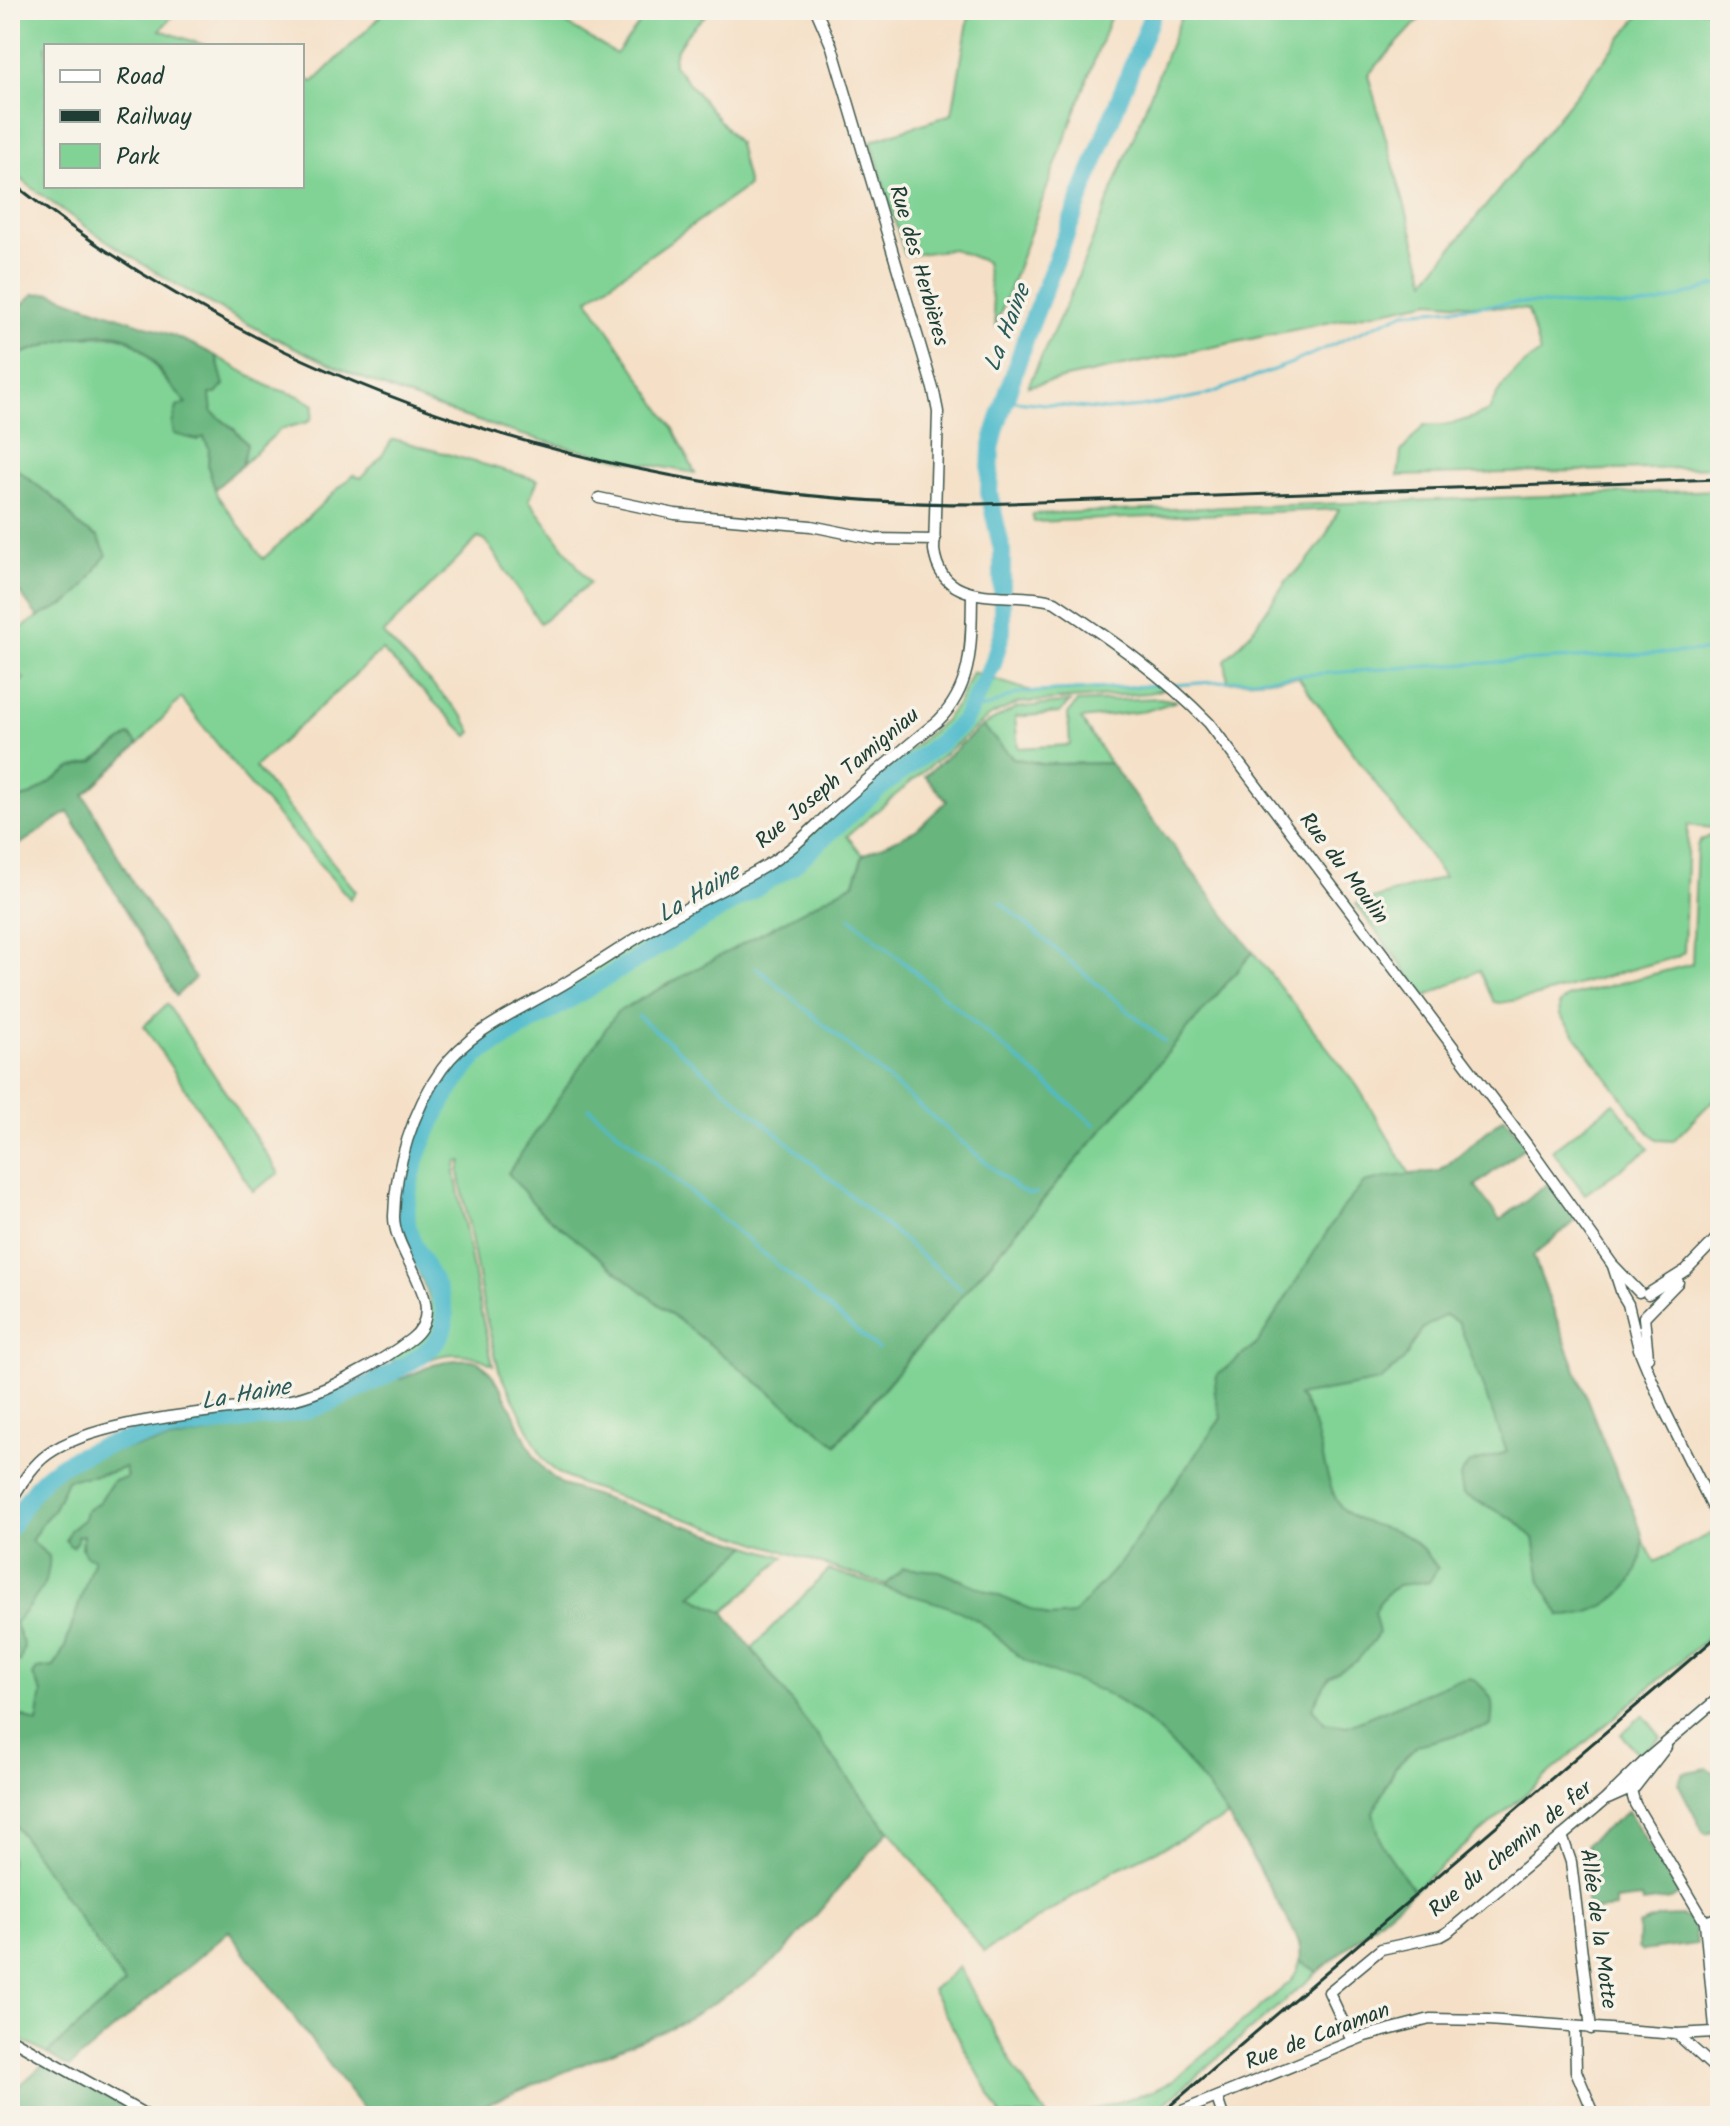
<svg xmlns="http://www.w3.org/2000/svg" width="1730" height="2126" font-family="Kalam,sans-serif">
  <rect width="100%" height="100%" fill="#f7f3e8"/>
  <filter id="ink" filterUnits="userSpaceOnUse"><feTurbulence type="fractalNoise" baseFrequency=".0125" numOctaves="2"/><feDisplacementMap in="SourceGraphic" scale="16" xChannelSelector="R" yChannelSelector="G"/><feConvolveMatrix kernelMatrix="1 2 1 2 8 2 1 2 1" color-interpolation-filters="sRGB"/></filter>
  <filter id="wash" filterUnits="userSpaceOnUse"><feTurbulence type="fractalNoise" baseFrequency=".006" numOctaves="4" result="noise"/><feDisplacementMap in="SourceGraphic" scale="32" xChannelSelector="R" yChannelSelector="G"/><feGaussianBlur stdDeviation="1.8" result="paint"/><feColorMatrix in="noise" values="0 0 0 0 0 0 0 0 0 0 0 0 0 0 0 0 0 1.4 0 .05"/><feComposite in="paint" operator="in"/></filter>
  <g filter="url(#wash)">
    <rect width="100%" height="100%" fill="#f5e0c7"/>
    <g fill="#80d395" stroke="#508864" stroke-width="2">
      <path d="M10,10H114L122,13L125,10H178L160,30L207,46H46V186H302V78L314,82L387,10H564L557,18L616,54L650,10H710C698,24 671,45 674,65L738,143L748,186L588,299L674,429L695,473C649,465 604,456 559,445C361,393 171,297 10,171Z"/>
      <path d="M970,10H1113L996,325L986,262L953,249L905,256L871,141L952,114Z"/>
      <path d="M1184,10H1428L1368,75L1426,280L1644,10H1720V467L1398,476L1401,452L1424,425C1448,427 1467,420 1489,411C1498,387 1518,367 1540,353L1528,310L1431,301L1028,386L1073,289Z"/>
      <path d="M116,336C152,344 157,381 180,393L209,448L208,467L217,495L263,559L353,475L361,478L381,457L392,440H398L538,480L529,500L590,583L540,623L486,541L478,538L383,634L464,717L472,732L468,736L382,650L255,767L356,891L350,899L245,779L181,698L138,745L130,735L92,762L71,768L32,795L10,801V689L24,679L17,670L16,651H10V636L38,617L68,603L84,587L95,567L98,537L81,528L60,503L19,471L10,458V377L20,354L73,337Z"/>
      <path d="M216,356L270,387L299,396L314,405L312,418L308,422L281,429L242,465L247,444L235,430L212,412L209,394L223,384Z"/>
      <path d="M1720,490V829L1688,825L1684,952L1679,956L1534,997L1500,1003L1494,1002L1479,970L1425,997L1356,904L1444,877L1298,677L1228,682L1225,660L1250,634L1287,580L1305,564L1324,539L1339,509L1034,522L1032,514Z"/>
      <path d="M972,672L1033,692L1161,685L1163,689L1149,693L1018,703L988,717L847,836L863,855L854,883L752,940L837,1444L1253,952L1358,1087L1410,1174L1440,1171L1504,1117L1527,1145L1475,1186L1499,1220L1579,1217L1533,1256L1594,1418L1643,1540L1655,1562L1716,1531L1720,1537V1627L1150,2116H1074L1153,2091L1174,2080L1290,1982C1305,1962 1303,1949 1292,1927L1228,1817L1117,1869L984,1952L892,1833L865,1803L752,1648L829,1570L886,1588V1585L580,1484L556,1472L543,1459L499,1370L484,1309L459,1172L462,1161L457,1162L455,1173L480,1308L493,1365C458,1345 434,1355 401,1373L391,1358C443,1322 437,1310 411,1257C407,1249 400,1238 398,1229C395,1212 400,1191 403,1175C415,1122 435,1080 473,1042L671,920L771,867L944,721L958,703Z"/>
      <path d="M1158,698L1177,701L1146,711L1081,719L1110,763L1042,764L1012,758L982,726L1016,708L1070,702L1059,713L1015,717L1018,748L1070,745L1068,714L1077,702Z"/>
      <path d="M1712,835L1720,836V1093L1673,1141L1658,1140L1645,1128L1560,1015L1559,1005L1567,997L1692,964L1697,846L1700,841Z"/>
      <path d="M167,1004L279,1173L253,1191L144,1026Z"/>
      <path d="M1614,1103L1649,1149L1585,1194L1552,1150Z"/>
      <path d="M125,1467L127,1478L113,1481L100,1501L86,1511L84,1519L76,1526V1536L84,1535L95,1557L65,1647L54,1667L37,1669L42,1693L37,1724H10V1655L20,1662L15,1623L30,1605L49,1556L31,1541L44,1520L53,1511L67,1480C87,1475 108,1476 125,1467Z"/>
      <path d="M748,1546L784,1557L724,1612L691,1596Z"/>
      <path d="M1643,1715L1661,1737L1639,1755L1621,1734Z"/>
      <path d="M10,1818L125,1984L47,2054L10,2034Z"/>
      <path d="M959,1967L1016,2070L1047,2116H1002L932,1990Z"/>
    </g>
    <g fill="#68b57e" stroke="#447959" stroke-width="2">
      <path d="M52,293C106,315 164,327 216,356L224,385L216,394H210L212,412L235,430L247,444L242,465L215,489L208,467L209,448L204,437L197,440L174,434L172,424L177,407L186,403C181,395 175,392 170,385C158,368 147,350 129,339C105,324 44,346 20,354L10,377V315L34,294Z"/>
      <path d="M10,458L19,471L60,503L81,528L98,537L107,555C97,565 92,577 83,588C72,603 54,609 38,617L10,580Z"/>
      <path d="M982,726L1013,758L1042,764L1110,763L1253,952L836,1444L539,1210L508,1173L617,1012L854,883L863,855L916,830L947,801L925,776Z"/>
      <path d="M130,735L138,745L84,795L132,881L195,978L176,996L68,812L10,851V834L13,831L10,822V801L32,795L71,768L93,762Z"/>
      <path d="M1504,1117L1527,1145L1475,1186L1500,1220L1553,1180L1579,1217L1533,1256C1558,1323 1583,1391 1610,1457C1617,1475 1644,1528 1643,1543C1641,1589 1604,1616 1560,1616L1541,1582L1534,1538L1515,1520L1463,1494L1460,1477L1468,1464L1507,1452L1459,1323L1445,1315L1422,1329L1404,1360L1380,1381L1298,1396C1322,1422 1320,1469 1337,1501C1351,1525 1380,1524 1402,1534C1417,1541 1429,1556 1438,1568L1429,1582C1400,1583 1388,1585 1374,1612L1379,1633L1357,1661L1329,1677L1312,1708L1325,1723L1347,1726L1454,1681L1471,1678C1493,1694 1495,1699 1491,1726L1418,1745L1395,1768L1373,1813L1382,1845L1414,1891L1318,1972L1301,1962L1300,1944L1292,1927C1246,1846 1194,1742 1109,1695C1082,1680 1051,1676 1025,1660C1008,1650 995,1632 978,1621C952,1604 916,1598 887,1588L886,1585L903,1568L940,1571L1049,1617L1073,1615L1121,1562L1221,1418L1214,1391L1217,1375L1257,1344L1340,1211L1364,1183L1389,1177L1440,1171Z"/>
      <path d="M454,1360C459,1360 468,1359 473,1360C500,1367 521,1436 536,1459C543,1470 552,1478 563,1485L748,1546L691,1596L724,1612L888,1831L782,1955L746,1983L681,2023L459,2116H368L229,1931L69,2067L47,2054L125,1984L10,1818V1724L22,1716L37,1723L42,1693L33,1676L37,1669L54,1667L65,1647L94,1558L87,1557L82,1549L83,1535L77,1536V1542L73,1547L69,1545L66,1540L70,1530L84,1519L86,1511L100,1501L113,1481L127,1478L125,1467C107,1476 87,1475 67,1480L53,1511L44,1520L31,1541L49,1556C52,1583 31,1604 15,1623L24,1646L20,1662L10,1655V1537L51,1475L72,1464L119,1450L293,1418L338,1405L397,1376L401,1379L433,1365Z"/>
      <path d="M1707,1768L1717,1774L1720,1830L1706,1834L1703,1832L1678,1783L1683,1773Z"/>
      <path d="M1628,1811L1679,1894L1671,1899L1642,1903L1641,1898L1615,1901V1908L1587,1911L1585,1886L1596,1883L1586,1844Z"/>
      <path d="M1682,1916L1694,1922L1697,1944L1642,1951L1638,1948L1639,1925L1659,1917Z"/>
      <path d="M45,2063L140,2116H10V2094Z"/>
    </g>
    <g fill="none" stroke-linecap="round" stroke-linejoin="round">
      <g stroke="#50bbcc" stroke-width="3">
        <path d="M1005,400L1106,410L1141,407L1206,395L1292,363L1405,312L1516,303L1633,307L1660,303L1720,284"/>
        <path d="M1174,685L1396,668L1720,650"/>
        <path d="M970,711L988,707L1018,693L1162,685"/>
        <path d="M1000,902L1165,1042"/>
        <path d="M850,917L1095,1125"/>
        <path d="M756,967L1016,1188L1028,1194L1037,1193"/>
        <path d="M638,1016L961,1289"/>
        <path d="M589,1108L878,1349"/>
      </g>
      <path stroke="#50bbcc" stroke-width="18" d="M10,1527C20,1512 35,1484 49,1474C107,1429 223,1426 294,1413C325,1408 355,1391 383,1377C401,1367 420,1359 434,1344C468,1308 411,1260 407,1223C402,1168 442,1092 478,1054L791,867L877,790L939,743L963,722L993,664L1002,631V550L989,493L991,450L996,428L1026,337L1154,10"/>
    </g>
  </g>
  <g filter="url(#ink)">
    <g fill="none" stroke-linecap="round" stroke-linejoin="round">
      <g stroke="#3f554a" stroke-width="13">
        <g id="minor">
          <path d="M816,10L832,47L934,392L938,412L934,550C942,614 1014,588 1055,602C1110,639 1163,675 1209,723L1527,1145L1612,1264L1639,1292"/>
          <path d="M599,498L675,514L811,526L875,539L935,540"/>
          <path d="M1613,1266L1622,1294L1628,1304L1639,1349L1664,1409L1720,1522"/>
          <path d="M1648,1294L1686,1270L1720,1235"/>
          <path d="M1644,1317L1678,1282"/>
          <path d="M1644,1317L1648,1357"/>
          <path d="M10,1502C21,1485 31,1466 48,1454C102,1416 224,1413 291,1400C325,1393 383,1361 411,1339C453,1307 393,1255 394,1216C395,1167 413,1109 442,1069C470,1030 516,1012 557,988C600,963 640,934 684,910C711,894 740,882 767,865C794,849 816,825 839,804C872,776 904,748 938,721C974,685 971,642 972,595"/>
          <path d="M1636,1773L1631,1790L1635,1804L1705,1922L1720,2080"/>
          <path d="M1608,1799L1635,1787L1666,1747"/>
          <path d="M1562,1836L1571,1862L1591,2029"/>
          <path d="M1705,1922L1720,1917"/>
          <path d="M1575,2028L1576,2071L1595,2116"/>
          <path d="M1677,2034L1719,2072"/>
          <path d="M10,2038L148,2116"/>
          <path d="M1352,2041L1329,1992L1381,1949L1441,1936L1448,1932L1605,1800L1647,1759L1720,1697"/>
          <path d="M1217,2098L1223,2116"/>
          <path d="M1170,2116L1365,2036L1430,2019L1488,2020L1677,2034L1714,2032"/>
        </g>
      </g>
      <use href="#minor" stroke="#fff" stroke-width="10"/>
      <g stroke="#1f3d34" stroke-width="3">
        <path d="M10,181C283,397 634,504 979,504L1720,479"/>
        <path d="M1158,2116L1720,1634"/>
      </g>
    </g>
  </g>
  <g text-anchor="middle" dominant-baseline="central" stroke-width="7" stroke-linejoin="round" paint-order="stroke">
    <g font-size="22" fill="#1f3d34" stroke="#f7f3e8">
      <text transform="translate(918 266) rotate(74)">Rue des Herbières</text>
      <text transform="translate(838 779) rotate(-40)">Rue Joseph Tamigniau</text>
      <text transform="translate(1343 869) rotate(53)">Rue du Moulin</text>
      <text transform="translate(1511 1850) rotate(-39)">Rue du chemin de fer</text>
      <text transform="translate(1597 1929) rotate(82)">Allée de la Motte</text>
      <text transform="translate(1318 2037) rotate(-21)">Rue de Caraman</text>
    </g>
    <g font-size="24" font-style="italic" fill="#2b5c5a" stroke="#f7f3e8">
      <text transform="translate(1008 328) rotate(-69)">La Haine</text>
      <text transform="translate(699 894) rotate(-31)">La Haine</text>
      <text transform="translate(246 1395) rotate(-10)">La Haine</text>
    </g>
  </g>
  <rect width="1730" height="2126" fill="none" stroke="#f7f3e8" stroke-width="40"/>
  <rect x="44" y="44" width="260" height="144" fill="#f7f3e8" stroke="#a1aaa0" stroke-width="2"/>
  <rect x="60" y="70" width="40" height="12" fill="#ffffff" stroke="#a1aaa0" stroke-width="2"/>
  <text x="116" y="84" font-size="24" fill="#1f3d34">Road</text>
  <rect x="60" y="110" width="40" height="12" fill="#1f3d34" stroke="#a1aaa0" stroke-width="2"/>
  <text x="116" y="124" font-size="24" fill="#1f3d34">Railway</text>
  <rect x="60" y="144" width="40" height="24" fill="#80d395" stroke="#a1aaa0" stroke-width="2"/>
  <text x="116" y="164" font-size="24" fill="#1f3d34">Park</text>
</svg>
